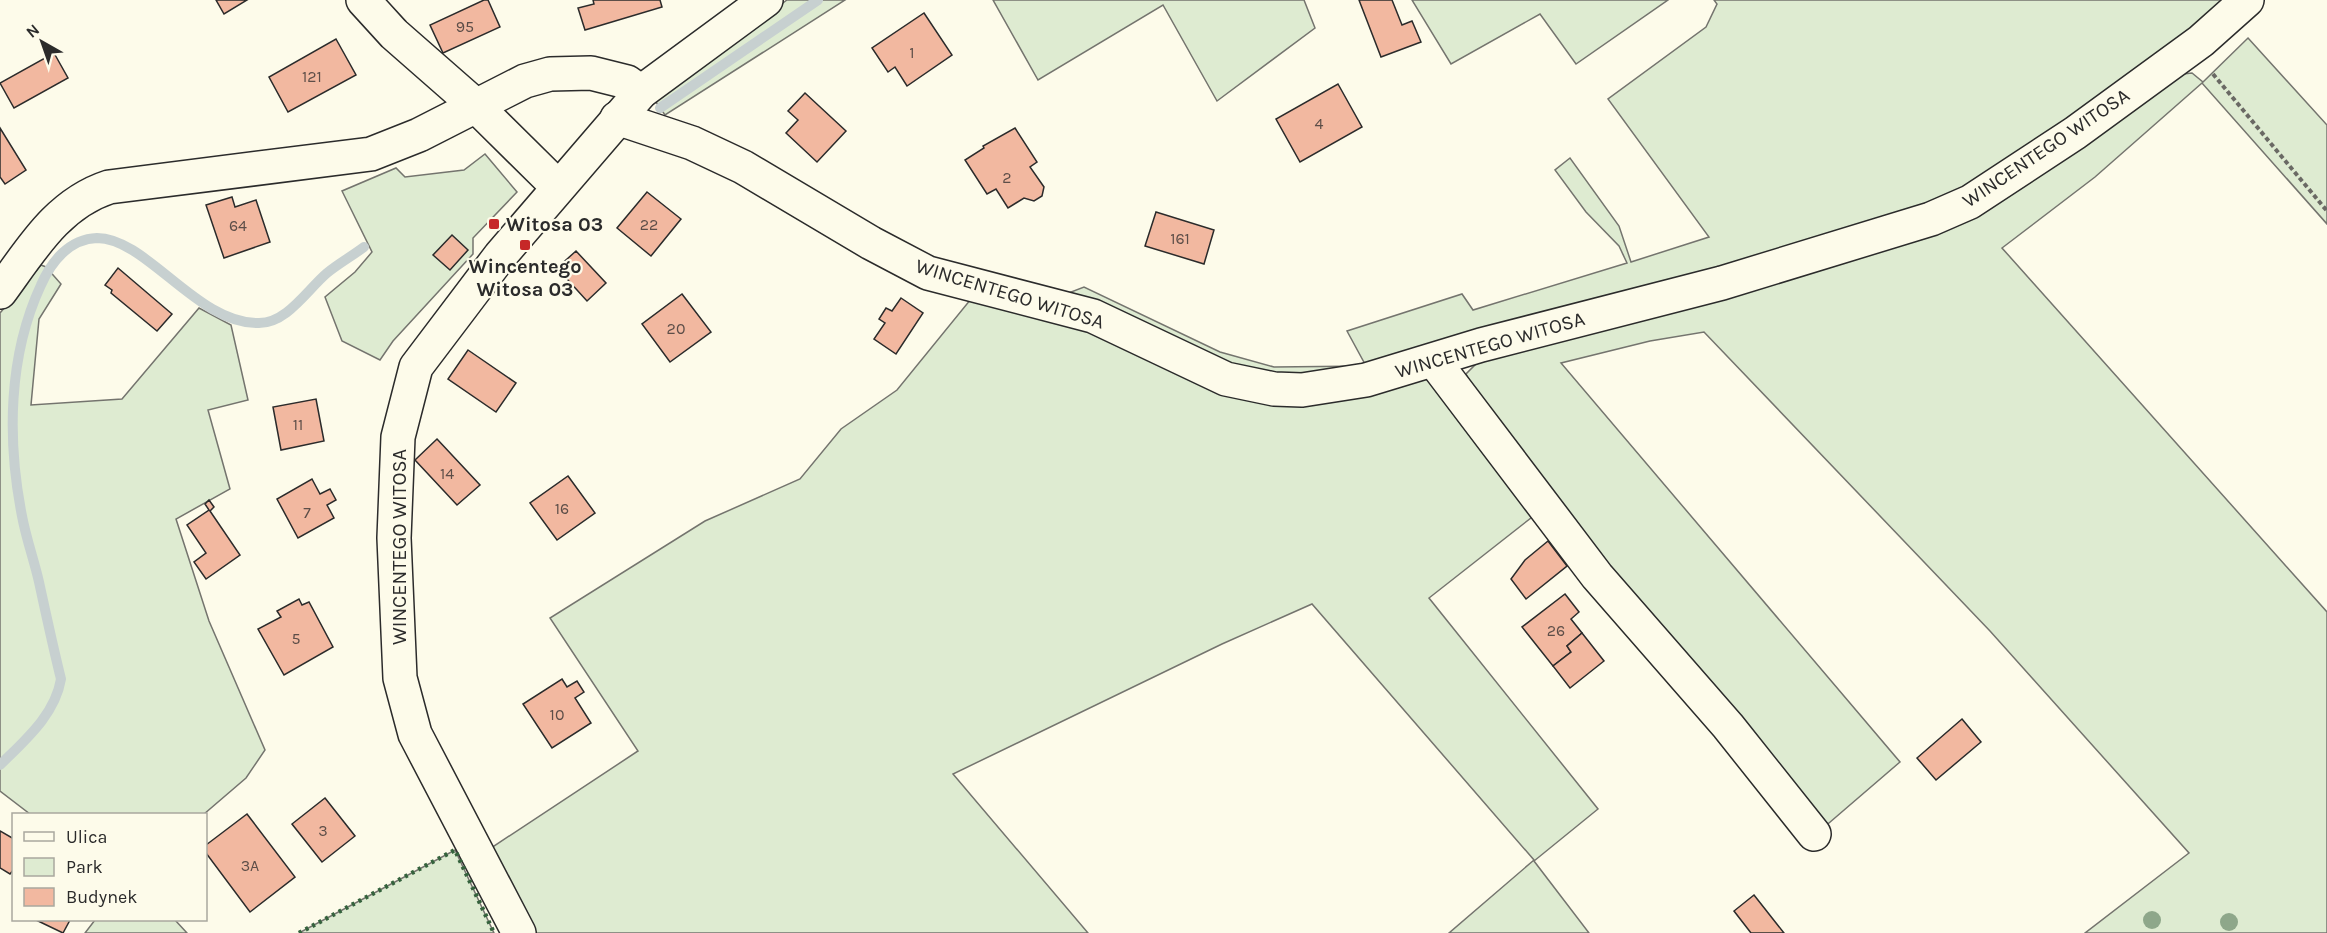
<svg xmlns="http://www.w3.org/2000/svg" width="2327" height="933" font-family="Karla,sans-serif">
  <rect width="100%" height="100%" fill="#fdfbea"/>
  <g fill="#deebd1" stroke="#74746e" stroke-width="1.5">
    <path d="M787,0H845L665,115L656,102L672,84Z"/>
    <path d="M993,0H1304L1315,28L1217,101L1163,5L1038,80Z"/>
    <path d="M1412,0H1668L1576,64L1540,14L1451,64Z"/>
    <path d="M1714,0H2232L2207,22L1935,210L1334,377L1244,376L1058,297L1084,287L1220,352L1274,367L1366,366L1347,331L1462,294L1473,310L1627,263L1619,246L1586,212L1555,170L1570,158L1619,226L1631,262L1709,237L1608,99L1706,27L1717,4Z"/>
    <path d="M2248,38L2327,125V224L2202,83L2095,177L2002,248L2327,612V933H2085L2189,853L1990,631L1704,332L1650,341L1561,363L1900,762L1822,829L1497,431L1466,374L1481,359L1860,251L2183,74L2192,73L2203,82Z"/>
    <path d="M485,154L517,192L473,238V254L393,341L380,360L342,341L325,297L355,272L372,252L342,191L396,168L405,177L464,170Z"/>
    <path d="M41,265L46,267L61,284L39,319L31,405L122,399L199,308L231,325L248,400L208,410L230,489L176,519L209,621L265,750L246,778L204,814H30L0,791V313Z"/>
    <path d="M975,294L1025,304L1193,375L1415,374L1443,385L1536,514L1429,598L1598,809L1534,861L1589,933H1449L1534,860L1312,604L1222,644L953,774L1088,933H533L491,848L638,751L550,618L705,521L800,479L841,429L897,390Z"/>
    <path d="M455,850L494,933H299Z"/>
    <path d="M95,920H175L187,933H85Z"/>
  </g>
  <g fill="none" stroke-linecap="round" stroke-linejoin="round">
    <g stroke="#c7d0d0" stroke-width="10">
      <path d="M660,108L818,0"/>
      <path d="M0,765C25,740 55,715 61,679C53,647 46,614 39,582C34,560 26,538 22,516C7,440 8,356 41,285C51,262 69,239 97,238C147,238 198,325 259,323C287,323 307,290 327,273C338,264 352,256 364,247"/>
    </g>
  </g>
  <g fill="#f2b8a0" stroke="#2b2b2b" stroke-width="1.5">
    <path d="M216,0H247L224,14Z"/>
    <path d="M484,0H488L500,27L443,53L430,25Z"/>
    <path d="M593,0H660L662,7L585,30L578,8L594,4Z"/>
    <path d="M1359,0H1392L1402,25L1412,21L1421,42L1381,57Z"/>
    <path d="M924,13L952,55L907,86L895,67L888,72L872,48Z"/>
    <path d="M336,39L356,75L288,112L269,77Z"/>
    <path d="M54,53L68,78L14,108L0,83Z"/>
    <path d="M1338,84L1362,127L1300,162L1276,119Z"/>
    <path d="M805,93L846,131L817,162L786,133L798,120L788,111Z"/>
    <path d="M0,128L26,170L5,184L0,177Z"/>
    <path d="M1015,128L1037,162L1030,167L1044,187L1042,196L1034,201L1024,198L1008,208L996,189L987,194L965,160L984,148L983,146Z"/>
    <path d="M647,192L681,219L651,256L617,228Z"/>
    <path d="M232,197L235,207L256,200L270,242L224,258L206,205Z"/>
    <path d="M1156,212L1214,230L1204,264L1145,246Z"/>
    <path d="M452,235L468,250L450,270L433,255Z"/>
    <path d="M576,251L606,283L587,301L557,268Z"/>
    <path d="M118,268L172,314L157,331L111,293L112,290L105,285Z"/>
    <path d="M682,294L711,332L670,362L642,324Z"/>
    <path d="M901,298L923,313L896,354L874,339L885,323L879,319L886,308L892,311Z"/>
    <path d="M468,350L516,383L496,412L448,379Z"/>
    <path d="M316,399L324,441L281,450L273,407Z"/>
    <path d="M437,439L480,485L457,505L415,460Z"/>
    <path d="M568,476L595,513L557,540L530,503Z"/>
    <path d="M312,479L320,494L330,489L336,500L327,505L334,518L298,538L277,499Z"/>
    <path d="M209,500L214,507L210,511L240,555L206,579L194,562L206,553L187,525L209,510L205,504Z"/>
    <path d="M1548,541L1567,566L1526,599L1511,579L1525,560Z"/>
    <path d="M1565,594L1579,612L1571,619L1582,633L1567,646L1571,652L1553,666L1522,627Z"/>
    <path d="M299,599L302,605L309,602L333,647L284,675L258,629L281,617L277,611Z"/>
    <path d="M1582,633L1604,661L1570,688L1553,666L1571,652L1567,646Z"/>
    <path d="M562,679L567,687L577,681L584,692L575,698L591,723L552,748L523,704Z"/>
    <path d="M1962,719L1981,742L1936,780L1917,758Z"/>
    <path d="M325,798L355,836L322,862L292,824Z"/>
    <path d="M247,814L295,877L250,912L206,853V845Z"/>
    <path d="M0,831L14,839V869L10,874L0,868Z"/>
    <path d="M1754,895L1784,933H1751L1734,911Z"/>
    <path d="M36,920H70L63,933Z"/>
  </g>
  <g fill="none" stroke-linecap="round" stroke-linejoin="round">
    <g stroke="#2b2b2b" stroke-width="36">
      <g id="minor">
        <path d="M363,0L394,34L475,105L558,187"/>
        <path d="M617,118L692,143L743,167L871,243L928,273L1093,316L1226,379L1274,389L1302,390L1366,380L1481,345L1722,283L1931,219L1970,202L2075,133L2201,41L2247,0"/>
        <path d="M0,292C31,250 57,204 109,187L371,154L419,135L525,81L550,74L591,73L627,82L641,92"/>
        <path d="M1434,361L1597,576L1728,726L1814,834"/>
        <path d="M519,933L415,734L400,678L394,538L398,437L416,367L500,256L641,92L766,0"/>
      </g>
    </g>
    <path stroke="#6a6964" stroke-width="4" stroke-dasharray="4.5 3" stroke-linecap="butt" d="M2213,74L2327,211"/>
    <use href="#minor" stroke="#fdfbea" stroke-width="33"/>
    <path stroke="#34623c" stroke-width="4.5" stroke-dasharray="3 4.5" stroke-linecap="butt" d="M299,933L455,850L494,933"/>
  </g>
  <g fill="#8ea78a">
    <circle cx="2152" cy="920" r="9"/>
    <circle cx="2229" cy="922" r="9"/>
  </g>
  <g fill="#c62828" stroke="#fdfbea" stroke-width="2">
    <rect x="488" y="218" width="12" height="12" rx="3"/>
    <rect x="519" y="239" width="12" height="12" rx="3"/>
  </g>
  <g text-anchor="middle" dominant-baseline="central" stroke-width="4.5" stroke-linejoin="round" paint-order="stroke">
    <g font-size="16" fill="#5d4e48">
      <text x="465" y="26">95</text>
      <text x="912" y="52">1</text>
      <text x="312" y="76">121</text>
      <text x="1319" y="123">4</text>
      <text x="1007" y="177">2</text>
      <text x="649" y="224">22</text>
      <text x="238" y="225">64</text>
      <text x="1180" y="238">161</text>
      <text x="676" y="328">20</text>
      <text x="298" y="424">11</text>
      <text x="447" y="473">14</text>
      <text x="562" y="508">16</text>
      <text x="307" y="512">7</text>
      <text x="1556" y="630">26</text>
      <text x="296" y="638">5</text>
      <text x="557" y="714">10</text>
      <text x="323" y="830">3</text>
      <text x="250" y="865">3A</text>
    </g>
    <g font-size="20" fill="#2b2b2b" stroke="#fdfbea">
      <text transform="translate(2046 148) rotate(-34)">WINCENTEGO WITOSA</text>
      <text transform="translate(1010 294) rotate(17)">WINCENTEGO WITOSA</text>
      <text transform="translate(1490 345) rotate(-16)">WINCENTEGO WITOSA</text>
      <text transform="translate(399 547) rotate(-90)">WINCENTEGO WITOSA</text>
    </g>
    <g font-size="20" font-weight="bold" fill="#2b2b2b" stroke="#fdfbea" text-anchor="start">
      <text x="506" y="224">Witosa 03</text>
      <text x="525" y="266" text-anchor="middle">Wincentego<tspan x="525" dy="23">Witosa 03</tspan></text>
    </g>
  </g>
  <rect x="12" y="813" width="195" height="108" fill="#fdfbea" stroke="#a9a89e" stroke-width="1.5"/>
  <rect x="24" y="832" width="30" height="9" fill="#fdfbea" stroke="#a9a89e" stroke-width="1.5"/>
  <text x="66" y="843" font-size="18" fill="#2b2b2b">Ulica</text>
  <rect x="24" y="858" width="30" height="18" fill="#deebd1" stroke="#a9a89e" stroke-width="1.5"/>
  <text x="66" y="873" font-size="18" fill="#2b2b2b">Park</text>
  <rect x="24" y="888" width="30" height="18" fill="#f2b8a0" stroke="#a9a89e" stroke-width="1.5"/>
  <text x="66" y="903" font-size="18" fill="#2b2b2b">Budynek</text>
  <g transform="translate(42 42) rotate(320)" stroke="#fdfbea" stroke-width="4.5" paint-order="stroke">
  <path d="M0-4.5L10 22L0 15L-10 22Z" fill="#2b2b2b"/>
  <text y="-9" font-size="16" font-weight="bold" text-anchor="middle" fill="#2b2b2b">N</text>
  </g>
</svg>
